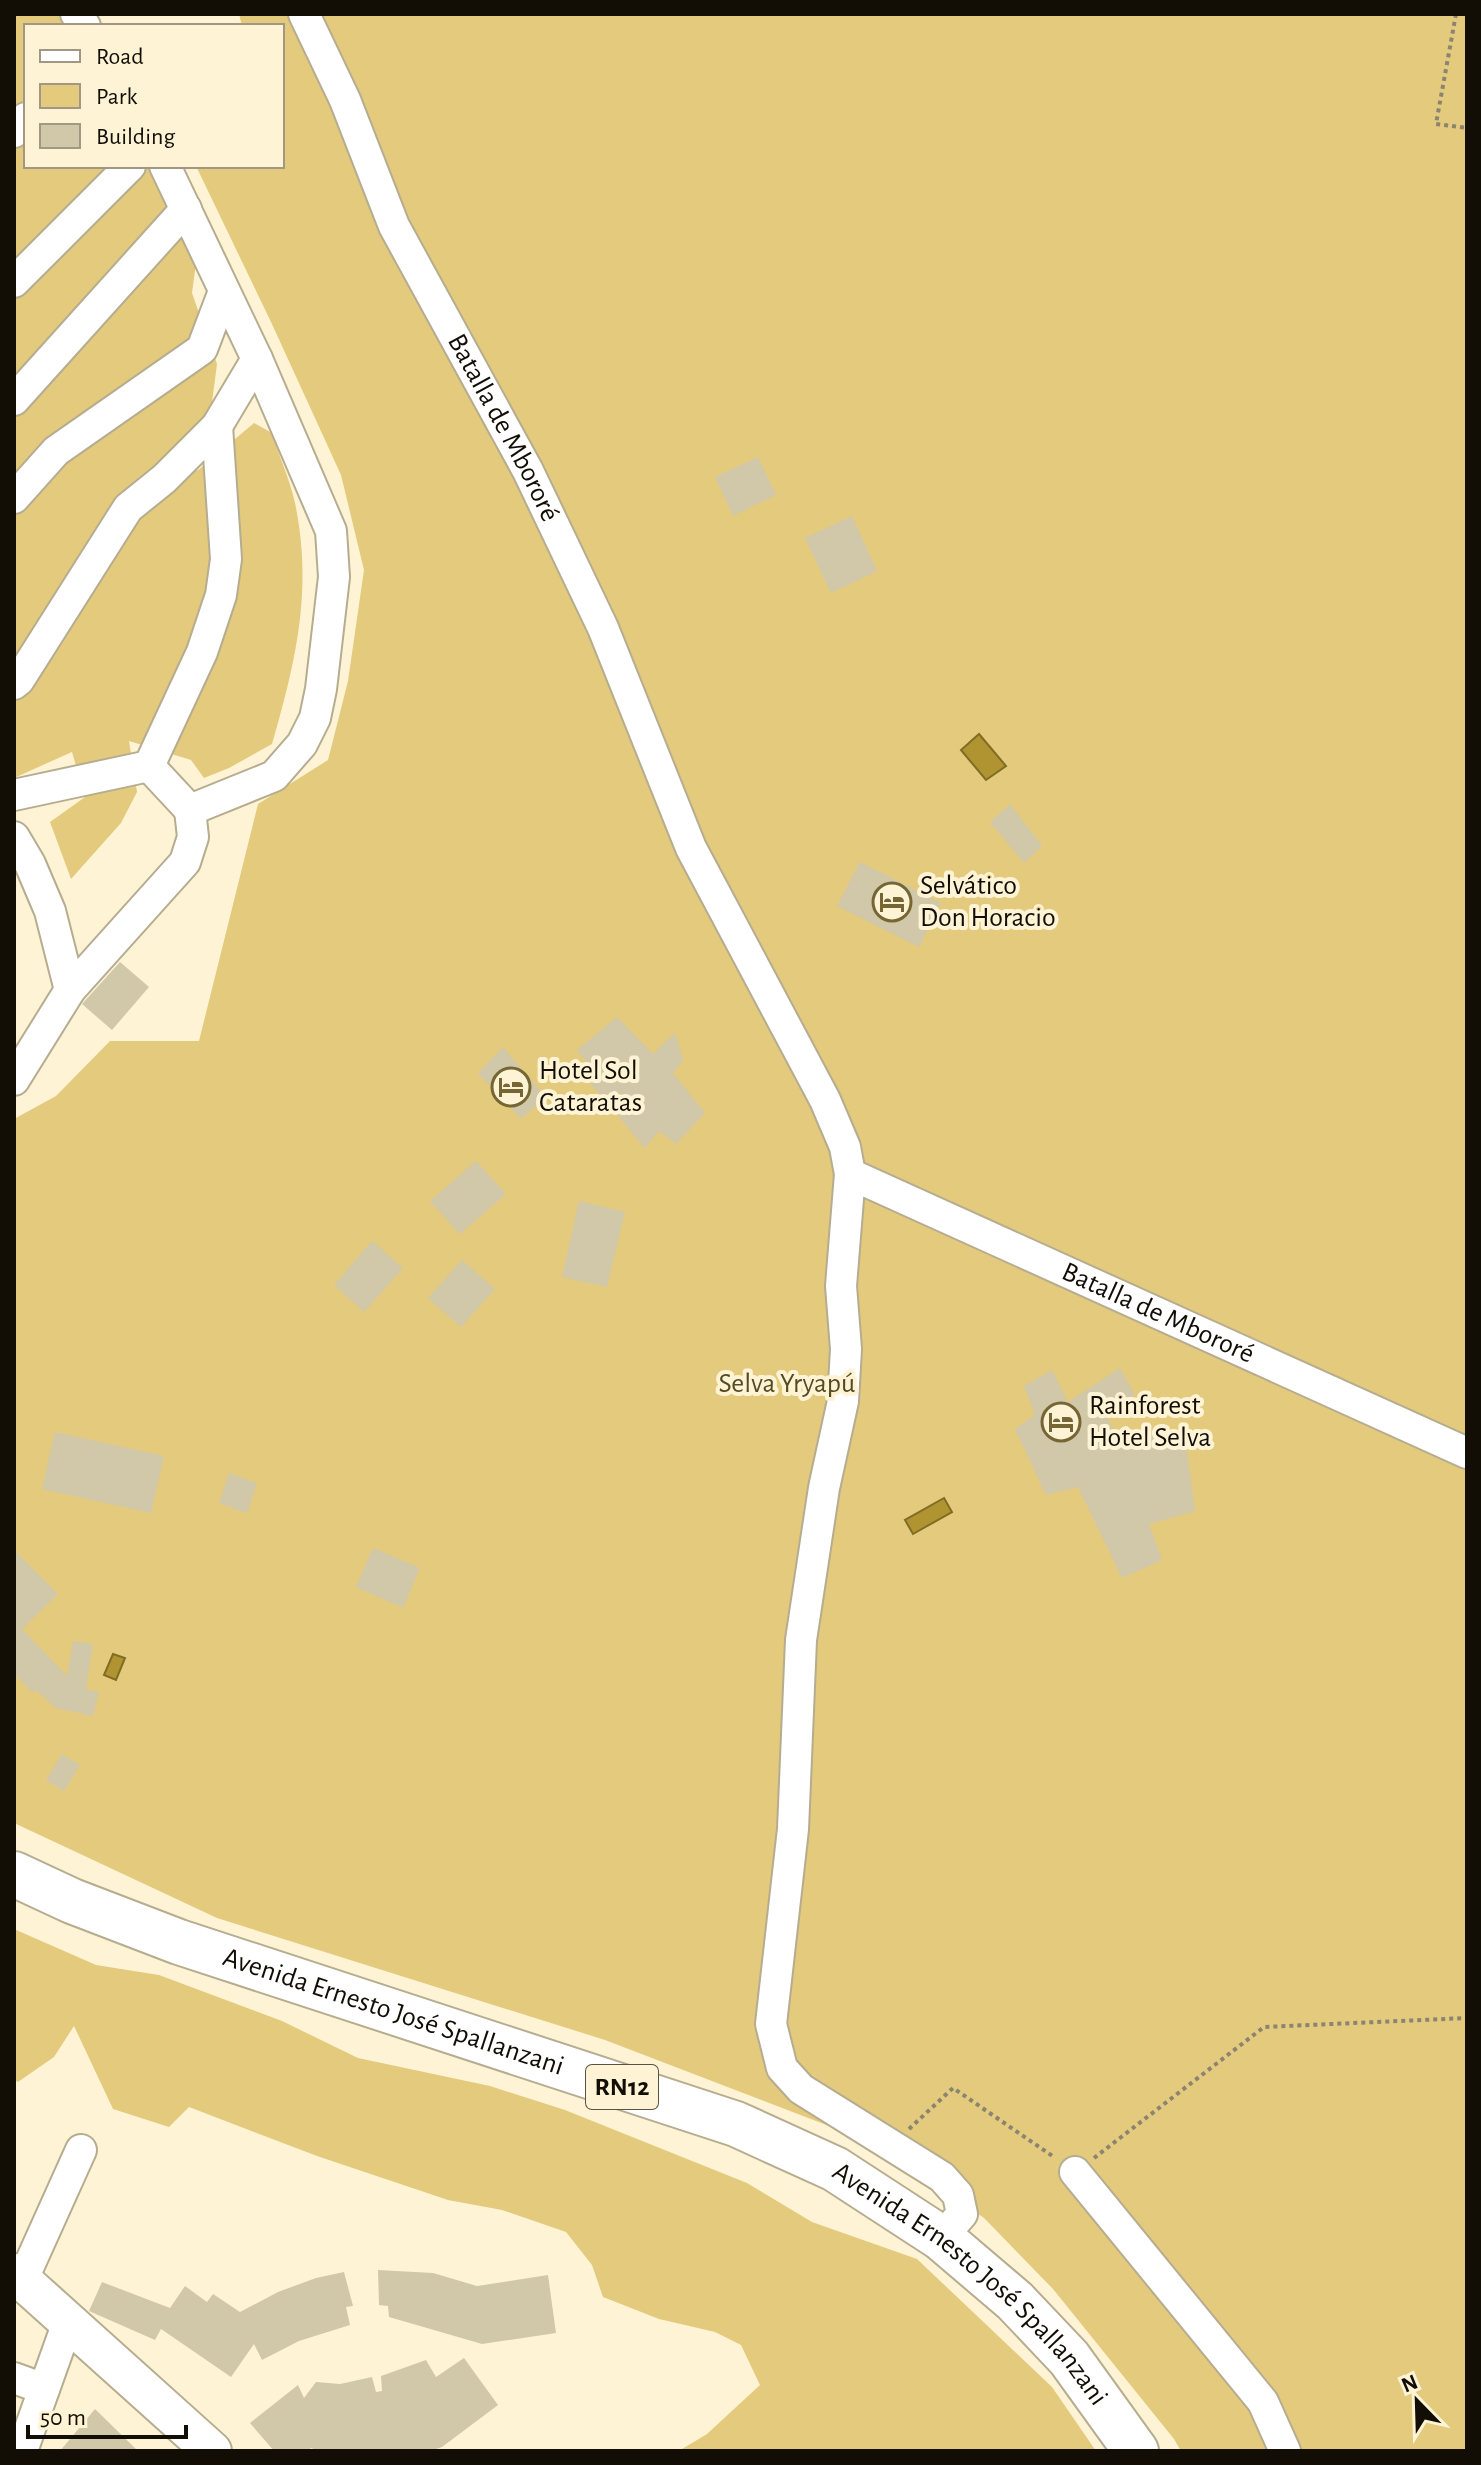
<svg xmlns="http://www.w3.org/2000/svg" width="1481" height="2465" font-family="'Alegreya Sans',sans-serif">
  <rect width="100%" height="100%" fill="#fef4d5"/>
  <g fill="#e3ca7d">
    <path d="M14,14H82L74,26H26V166H148L197,256L192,293L217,364L211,410L197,471L254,423L272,433C279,456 290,480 295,503C313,589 296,661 272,744L229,768L204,778L191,760L129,741L137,792L121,823L71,879L50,822L85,797L72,752L14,778Z"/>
    <path d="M239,14H1467V2451H1181L1174,2439L1053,2289L984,2218L876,2144L605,2040L217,1918L14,1823V1119L56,1096L110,1041H199L258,804L328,760L348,681L364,570L341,475L271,322L196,166H282V26H242Z"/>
    <path d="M14,1929L96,1965L159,1975L282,2021L358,2058L490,2086L565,2110L747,2183L812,2222L917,2259L1052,2387L1096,2451H653L682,2449L707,2434L760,2385L741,2345L715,2332L659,2319L603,2297L592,2265L566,2232L502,2210L448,2200L317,2156L189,2107L169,2127L113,2109L74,2026L54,2057L18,2082L14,2080Z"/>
  </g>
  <g fill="#b09431" stroke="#816c24" stroke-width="2">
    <path d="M979,734L1006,766L986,780L961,750Z"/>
    <path d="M944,1498L952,1512L913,1534L905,1520Z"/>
    <path d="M113,1654L125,1658L116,1680L104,1675Z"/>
  </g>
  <g fill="#d1c8aa">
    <path d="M758,457L776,495L733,516L715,477Z"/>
    <path d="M852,516L877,571L831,593L805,538Z"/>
    <path d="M1010,804L1042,846L1024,863L990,822Z"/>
    <path d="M860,862L941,903L919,947L837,906Z"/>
    <path d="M120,962L149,987L112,1030L82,1004Z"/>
    <path d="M617,1017L653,1054L675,1033L683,1060L673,1073L705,1113L676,1144L659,1131L645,1148L579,1070L588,1064L577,1050Z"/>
    <path d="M503,1047L546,1097L521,1119L478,1073Z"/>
    <path d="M476,1161L506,1194L460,1234L430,1201Z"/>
    <path d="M579,1201L625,1212L607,1287L562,1277Z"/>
    <path d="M372,1241L403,1268L364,1312L334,1285Z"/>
    <path d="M462,1260L495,1289L461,1327L428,1298Z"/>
    <path d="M1120,1368L1135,1395L1103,1409L1117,1437L1130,1433V1437L1184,1429L1195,1511L1149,1524L1162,1560L1122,1578L1078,1487L1046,1495L1015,1429L1035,1415L1024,1386L1052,1370L1068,1402Z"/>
    <path d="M55,1432L164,1456L151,1513L42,1489Z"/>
    <path d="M229,1473L257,1483L247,1513L219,1503Z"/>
    <path d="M373,1548L420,1568L403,1608L356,1587Z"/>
    <path d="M14,1550L58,1594L22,1629L67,1676L73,1641L93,1644L86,1689L99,1692L93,1716L56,1708L36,1690L33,1693L14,1674Z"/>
    <path d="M62,1754L80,1765L64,1791L46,1780Z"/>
    <path d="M378,2270L433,2273L477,2286L548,2275L556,2333L482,2344L389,2317L388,2306L379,2305Z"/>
    <path d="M344,2272L353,2306L346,2307L350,2325L299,2341L262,2360L254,2344L231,2377L161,2329L155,2340L89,2311L102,2282L170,2308L185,2286L207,2302L213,2294L240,2312L278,2292L316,2278Z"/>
    <path d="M464,2358L498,2405L442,2447L430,2451H319L311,2448L308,2451H274L250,2423L298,2385L304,2398L316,2382L340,2384L372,2377L376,2392L382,2391L381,2376L426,2360L436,2377Z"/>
    <path d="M95,2409L138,2451H60Z"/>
  </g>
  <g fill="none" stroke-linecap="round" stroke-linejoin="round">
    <g stroke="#b6ac8f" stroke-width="34">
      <g id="minor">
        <path d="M76,14L85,26"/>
        <path id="s1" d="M304,14L345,100L394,226L528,471L603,628L691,848L825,1100L845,1147L850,1174L841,1286L846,1349L843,1401L824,1488L801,1640L793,1829L771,2024L782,2068L801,2089L942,2177L958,2195L962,2214L941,2238"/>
        <path d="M14,132L26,118"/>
        <path d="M14,282L130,166"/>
        <path d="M14,400L186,209"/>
        <path d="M14,498L56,451L202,349L224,291"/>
        <path d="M14,684L19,680L128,508L164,479L217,426L257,359"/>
        <path d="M14,795L149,766"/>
        <path d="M190,810L149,766L202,652L221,595L226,559L217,426"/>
        <path d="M14,837L30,864L50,911L70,990"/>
        <path d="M14,1080L70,990L185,862L193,837L190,810L274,776L302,744L315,718L321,689L334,577L331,531L257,359L165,166"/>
        <path id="s2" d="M850,1174L1467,1453"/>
        <path d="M1075,2172L1263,2402L1285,2451"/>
        <path d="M22,2281L81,2150"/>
        <path d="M14,2378L44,2389"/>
        <path d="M22,2451L68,2322"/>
      </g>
    </g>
    <g stroke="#b6ac8f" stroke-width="42">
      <path id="major" d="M14,2273L212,2451"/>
    </g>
    <g stroke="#b6ac8f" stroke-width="48">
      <g id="highway">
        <path id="s3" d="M14,1874L72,1901L179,1942L736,2124L835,2169L941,2238L1015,2301L1069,2358L1136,2451"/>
      </g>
    </g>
    <g stroke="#8b8470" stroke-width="4" stroke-dasharray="4 4" stroke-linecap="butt">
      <path d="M1456,14L1436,124L1467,128"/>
      <path d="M909,2129L953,2088L1054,2157"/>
      <path d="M1094,2158L1264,2027L1467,2018"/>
    </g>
    <use href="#minor" stroke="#fff" stroke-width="30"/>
    <use href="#major" stroke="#fff" stroke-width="38"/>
    <use href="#highway" stroke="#fff" stroke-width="44"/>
  </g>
  <defs>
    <g id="hotel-ring" transform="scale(2)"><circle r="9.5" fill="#fef4d5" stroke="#766634" stroke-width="1.5"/><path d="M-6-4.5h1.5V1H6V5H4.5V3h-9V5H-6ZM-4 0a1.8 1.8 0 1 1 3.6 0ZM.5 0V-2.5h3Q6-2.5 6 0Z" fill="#766634"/></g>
  </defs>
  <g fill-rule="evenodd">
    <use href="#hotel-ring" x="892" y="902"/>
    <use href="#hotel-ring" x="511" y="1087"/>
    <use href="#hotel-ring" x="1061" y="1422"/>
  </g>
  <g text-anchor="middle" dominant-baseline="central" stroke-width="8" stroke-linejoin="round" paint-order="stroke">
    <rect fill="#fef4d5" stroke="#595343" stroke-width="2" x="586" y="2065" width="72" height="44" rx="6"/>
    <g font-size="26" font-weight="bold" fill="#120e05">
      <text x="622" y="2087">RN12</text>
    </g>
    <g font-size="28" fill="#120e05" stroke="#fef4d5">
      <text stroke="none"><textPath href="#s1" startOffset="460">Batalla de Mbororé</textPath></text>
      <text stroke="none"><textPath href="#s2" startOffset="338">Batalla de Mbororé</textPath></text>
      <text stroke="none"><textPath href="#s3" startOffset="404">Avenida Ernesto José Spallanzani</textPath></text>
      <text stroke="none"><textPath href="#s3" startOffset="1052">Avenida Ernesto José Spallanzani</textPath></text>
    </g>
    <g font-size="28" fill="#120e05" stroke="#fef4d5" text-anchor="start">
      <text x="920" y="886">Selvático<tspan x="920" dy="32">Don Horacio</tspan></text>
      <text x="539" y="1071">Hotel Sol<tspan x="539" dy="32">Cataratas</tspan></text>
      <text x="1089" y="1406">Rainforest<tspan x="1089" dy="32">Hotel Selva</tspan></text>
    </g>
    <g font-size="28" fill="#564a22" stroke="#fef4d5">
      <text x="787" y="1384">Selva Yryapú</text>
    </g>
  </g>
  <rect width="1481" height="2465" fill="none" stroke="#120e05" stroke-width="32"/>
  <rect x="24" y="24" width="260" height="144" fill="#fef4d5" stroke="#a09882" stroke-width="2"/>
  <rect x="40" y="50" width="40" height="12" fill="#ffffff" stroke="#a09882" stroke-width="2"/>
  <text x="96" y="64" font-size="24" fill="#120e05">Road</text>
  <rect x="40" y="84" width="40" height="24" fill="#e3ca7d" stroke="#a09882" stroke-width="2"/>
  <text x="96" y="104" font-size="24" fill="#120e05">Park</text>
  <rect x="40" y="124" width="40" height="24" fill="#d1c8aa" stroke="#a09882" stroke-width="2"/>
  <text x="96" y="144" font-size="24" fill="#120e05">Building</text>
  <g transform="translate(1417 2401) rotate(337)" stroke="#fef4d5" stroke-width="6" paint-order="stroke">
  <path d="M0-6L14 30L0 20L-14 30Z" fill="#120e05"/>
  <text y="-12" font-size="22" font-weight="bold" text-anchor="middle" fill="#120e05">N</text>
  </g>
  <path d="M28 2425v12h158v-12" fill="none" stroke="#120e05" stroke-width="4"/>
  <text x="40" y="2425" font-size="24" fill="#120e05" stroke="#fef4d5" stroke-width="6" paint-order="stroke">50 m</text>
</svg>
